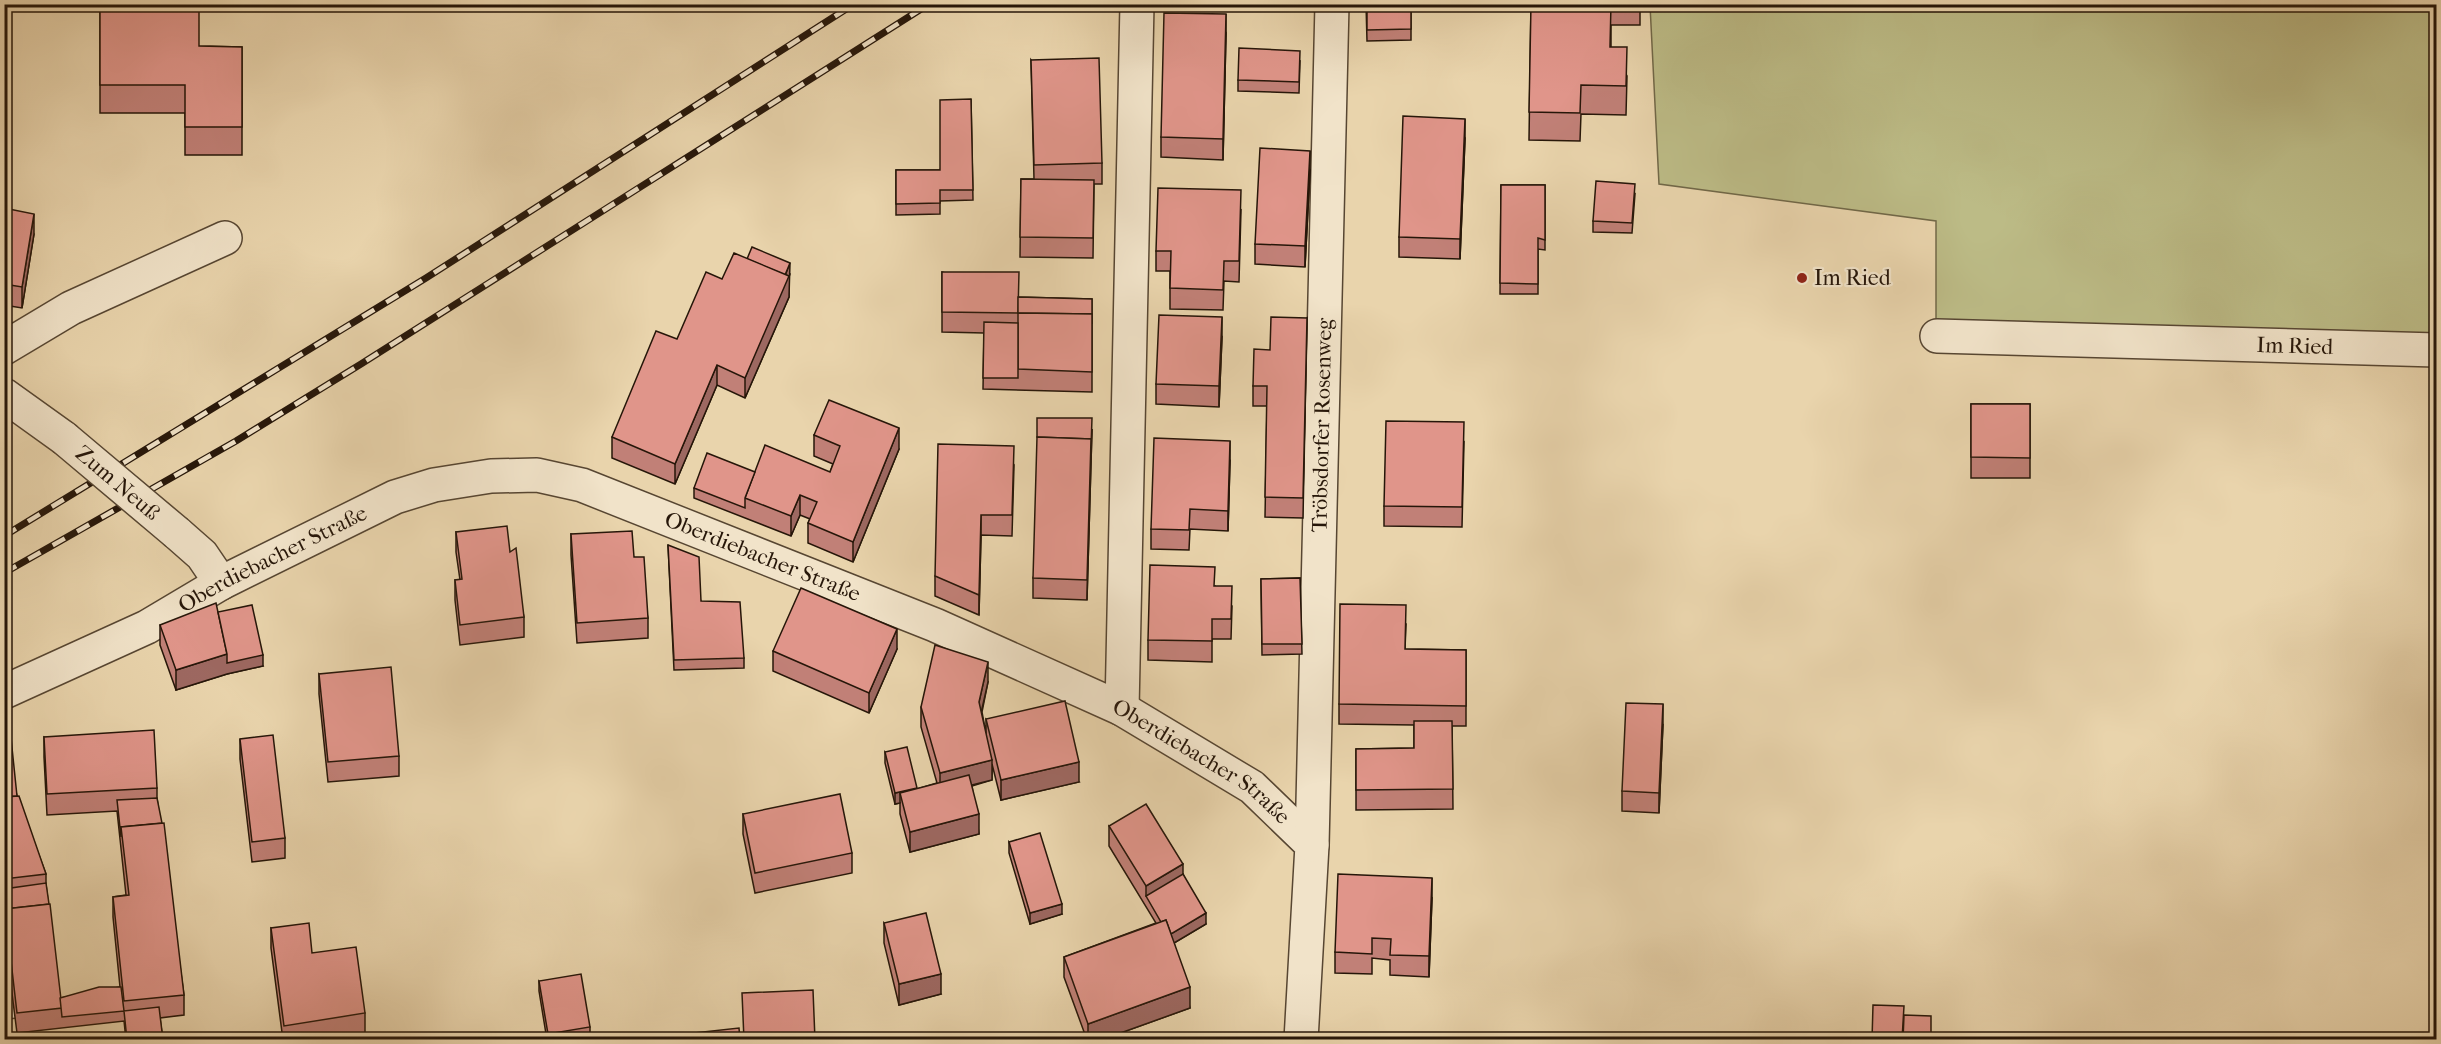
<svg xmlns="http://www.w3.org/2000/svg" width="2441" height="1044" font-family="'IM FELL French Canon',serif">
  <rect width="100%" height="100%" fill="#e9d4ac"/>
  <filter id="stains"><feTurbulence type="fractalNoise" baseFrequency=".00333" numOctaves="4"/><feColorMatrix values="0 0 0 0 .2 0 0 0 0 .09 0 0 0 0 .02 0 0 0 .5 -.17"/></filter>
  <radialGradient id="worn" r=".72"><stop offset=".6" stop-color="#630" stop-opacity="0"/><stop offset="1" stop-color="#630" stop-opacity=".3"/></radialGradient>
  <path fill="#bcbb86" stroke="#716848" stroke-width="1.5" d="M1650,5H2436V343L1936,327V221L1659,184Z"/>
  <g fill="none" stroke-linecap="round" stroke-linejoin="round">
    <g stroke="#574632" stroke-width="36">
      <g id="minor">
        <path id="s1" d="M1937,336L2436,350"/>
        <path d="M4,348L71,308L225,238"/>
        <path d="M4,395L64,438"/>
        <path d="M177,533L202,555L221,583"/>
        <path id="s2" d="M4,692L147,627L221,583L395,497L434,485L491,476L537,475L582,485L935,625L1122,709L1252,787L1312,845L1301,1040"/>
        <path d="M1122,709L1137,4"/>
        <path id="s3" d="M1312,845L1332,4"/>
        <path d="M4,1002L13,1001"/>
      </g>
    </g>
    <use href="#minor" stroke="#f1e3c9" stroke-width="33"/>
    <g stroke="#261609" stroke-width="7">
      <g id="rail">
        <path d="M4,536L426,278L854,4"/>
        <path d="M4,573L236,441L361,364L929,4"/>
      </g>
    </g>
    <use href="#rail" stroke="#f1e3c9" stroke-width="4.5" stroke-dasharray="14" stroke-linecap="butt"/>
    <g stroke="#574632" stroke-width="36" stroke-linecap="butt">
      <g id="minor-bridge">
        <path id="s4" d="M64,438L177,533"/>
      </g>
    </g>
    <use href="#minor-bridge" stroke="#f1e3c9" stroke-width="33"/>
  </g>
  <g fill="#c18077" stroke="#261609" stroke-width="1.5">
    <path d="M100,4L199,46L242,47V155H185V113H100Z"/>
    <path d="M1366,4H1411V40L1367,41Z"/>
    <path d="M1531,4H1640V25H1611V47L1627,76L1626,115L1581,114L1580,141L1529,140Z"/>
    <path d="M1226,34L1223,160L1161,157V137Z"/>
    <path d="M1031,60L1102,163V184H1094L1093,258L1020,257L1021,179H1034Z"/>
    <path d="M1300,61L1299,93L1238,91V80Z"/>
    <path d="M971,99L973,200L940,201V214L896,215V170H940Z"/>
    <path d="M1465,139L1460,259L1399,257V237Z"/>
    <path d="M1310,171L1305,267L1255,264V244Z"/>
    <path d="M1501,185H1545V250L1538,249V294H1500Z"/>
    <path d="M1635,194L1632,233L1593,232V221Z"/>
    <path d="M4,208L34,234L22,308L4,305Z"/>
    <path d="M1241,210L1239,282L1224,281L1223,310L1170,309V271H1156V251Z"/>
    <path d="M747,259L790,274L789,277V297L745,398L717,385L675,484L612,458V437L677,339L722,279Z"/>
    <path d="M942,272L1019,297L1092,299V392L983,389L984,333L942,332Z"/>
    <path d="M1307,318L1303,518L1265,517L1267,406H1253V386L1270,350Z"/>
    <path d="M1222,337L1219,407L1156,404V384Z"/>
    <rect x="1971" y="404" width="59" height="74"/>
    <path d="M1092,429L1087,600L1033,598V578Z"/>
    <path d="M814,435L899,449L853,562L808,543V523L810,519L800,515L791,536L694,498V488L755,472H830L833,464L814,456Z"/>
    <path d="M1464,442L1462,527L1384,526V506Z"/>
    <path d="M1230,461L1228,531L1190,529L1189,550L1151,549V529Z"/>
    <path d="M1014,466L1012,536L981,535L979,615L935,596V576Z"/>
    <path d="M456,532L510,552L524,617V637L460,645L455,600V580H460L456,552Z"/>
    <path d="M571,534L634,557L648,618V638L577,643L571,555Z"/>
    <path d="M668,545L701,601L744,658V668L674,670Z"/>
    <path d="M1300,578L1302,654L1262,655L1261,579Z"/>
    <path d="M1215,586L1232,606L1231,639H1212V662L1148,660V640Z"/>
    <path d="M218,612L263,666L227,674L176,690L160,645V625Z"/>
    <path d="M1406,625L1405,649L1466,650V726H1452L1453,809L1356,810V749L1414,748V725L1339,724V704Z"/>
    <path d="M897,649L869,713L773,671V651Z"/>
    <path d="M319,674L399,756V776L328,782L319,694Z"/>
    <path d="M988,682L982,712L986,734V719L1079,782L1001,800L992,764V780L972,786L979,834L910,852L900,814V803L895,804L885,763V752L917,789L937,783L921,727V707Z"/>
    <path d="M1663,724L1659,813L1622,811V791Z"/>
    <path d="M44,737L157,788V798L184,995V1015L160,1018L163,1040H126L124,1021L17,1033L4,930V739L17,796L46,874V884L60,998L120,987L113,917V897L126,895L117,811L47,815L44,757Z"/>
    <path d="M240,739L285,838V858L252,862L240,759Z"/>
    <path d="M743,814L852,853V873L755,893L743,834Z"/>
    <path d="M1109,826L1183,874L1206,924L1174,943L1190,1008L1101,1040H1087L1064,977V957L1156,923L1109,846Z"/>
    <path d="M1009,842L1062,914L1030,924L1009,853Z"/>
    <path d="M1432,898L1429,977L1390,975V960L1372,958V974L1335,973V952Z"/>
    <path d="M884,923L941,994L899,1005L884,943Z"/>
    <path d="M271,928L312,953L365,1013V1033L326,1040H283L271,948Z"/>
    <path d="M539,981L590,1027V1037L578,1040H547L539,991Z"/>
  </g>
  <g fill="#9d6861" stroke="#261609" stroke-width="1.5">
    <path d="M1226,14V34L1223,160V139Z"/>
    <path d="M1465,119V139L1460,259V239Z"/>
    <path d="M1310,151V171L1305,267V246Z"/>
    <path d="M34,214V234L22,308V287Z"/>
    <path d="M790,263L789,297L745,398V378Z"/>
    <path d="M1222,317V337L1219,407V386Z"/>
    <path d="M717,365V385L675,484V464Z"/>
    <path d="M899,428V449L853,562V542Z"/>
    <path d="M1092,429L1087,600L1091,439Z"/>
    <path d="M1230,441V461L1228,531V511Z"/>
    <path d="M800,495V515L791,536V516Z"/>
    <path d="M981,515V535L979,615V595Z"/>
    <path d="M897,629V649L869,713V693Z"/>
    <path d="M227,654L263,655V666L227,674L176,690V670Z"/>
    <path d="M988,662V682L979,722V702Z"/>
    <path d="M1663,704V724L1659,813V793Z"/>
    <path d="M992,760V780L940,793V773Z"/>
    <path d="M1079,762V782L1001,800V780Z"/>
    <path d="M917,788L900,793V803L895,804V793Z"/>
    <path d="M979,814V834L910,852V832Z"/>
    <path d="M1183,864V885L1146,896V886Z"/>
    <path d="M1432,878V898L1429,977V956Z"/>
    <path d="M1062,904V914L1030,924V913Z"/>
    <path d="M1206,913V924L1169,946V935Z"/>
    <path d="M941,974V994L899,1005V984Z"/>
    <path d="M1190,987V1008L1101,1040H1088V1024Z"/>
  </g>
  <g fill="#e0958a" stroke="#261609" stroke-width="1.5">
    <path d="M100,4H199V46L242,47V127H185V85H100Z"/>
    <path d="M1367,4H1411V29L1367,30Z"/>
    <path d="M1531,4H1611L1610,47H1627L1626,86L1581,85L1580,113L1529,112Z"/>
    <path d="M1164,13L1226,14L1223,139L1161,137Z"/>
    <path d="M1239,48L1300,51L1299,82L1238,80Z"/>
    <path d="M1099,58L1102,163L1034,165L1031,60Z"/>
    <path d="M971,99L973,190H940V203L896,204V170H940V100Z"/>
    <path d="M1403,116L1465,119L1460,239L1399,237Z"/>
    <path d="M1260,148L1310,151L1305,246L1255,244Z"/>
    <path d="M1021,179L1094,180L1093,238L1020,237Z"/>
    <path d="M1596,181L1635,184L1632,223L1593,221Z"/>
    <path d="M1501,185H1545V240L1538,238V284L1500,283Z"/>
    <path d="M1158,188L1241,190L1239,261H1224L1223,290L1170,288L1171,251H1156Z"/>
    <path d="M4,208L34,214L22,287L4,284Z"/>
    <path d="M752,247L790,263L785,275L747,259Z"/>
    <path d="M734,253L789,276L745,378L717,365L675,464L612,437L656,331L677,339L706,272L722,279Z"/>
    <path d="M942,272H1019L1018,313L942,312Z"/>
    <path d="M1018,297L1092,299V324V314L1018,313Z"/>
    <path d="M1018,313L1092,314V372L1018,369Z"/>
    <path d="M1159,315L1222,317L1219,386L1156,384Z"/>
    <path d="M1271,317L1307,318L1303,498L1265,497L1267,386H1253L1254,349L1270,350Z"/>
    <path d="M984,322L1018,323V378H983Z"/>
    <path d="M829,400L899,428L853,542L808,523L817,502L800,495L791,516L745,498L765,445L830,472L840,446L814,435Z"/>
    <path d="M1971,404H2030V458L1971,457Z"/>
    <path d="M1037,418H1092L1091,448V439L1037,437Z"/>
    <path d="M1386,421L1464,422L1462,507L1384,506Z"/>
    <path d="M1037,437L1091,439L1087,580L1033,578Z"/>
    <path d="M1154,438L1230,441L1228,511L1190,509L1189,530L1151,529Z"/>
    <path d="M938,444L1014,446L1012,515H981L979,595L935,576Z"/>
    <path d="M707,453L755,472L745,498V508L694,488Z"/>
    <path d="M507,526L510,552L516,548L524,617L460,625L455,580L462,579L456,532Z"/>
    <path d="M632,531L634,557H644L648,618L577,623L571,534Z"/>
    <path d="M668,545L699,557L701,601L740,602L744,658L674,660Z"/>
    <path d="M1150,565L1215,567L1214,586H1232L1231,619H1212V641L1148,640Z"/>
    <path d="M1300,578L1302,644H1262L1261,579Z"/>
    <path d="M801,588L897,629L869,693L773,651Z"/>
    <path d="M216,603L227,654L176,670L160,625Z"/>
    <path d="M1340,604L1406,605L1405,649L1466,650V706L1339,704Z"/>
    <path d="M252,605L263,655L227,663V654L218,612Z"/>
    <path d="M935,645L988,662L979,702L992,760L940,773L921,707Z"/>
    <path d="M391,667L399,756L328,762L319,674Z"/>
    <path d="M1065,701L1079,762L1001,780L986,719Z"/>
    <path d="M1626,703L1663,704L1659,793L1622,791Z"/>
    <path d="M1414,721H1452L1453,789L1356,790V749L1414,748Z"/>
    <path d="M154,730L157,788L47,794L44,737Z"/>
    <path d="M273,735L285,838L252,842L240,739Z"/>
    <path d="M11,738L17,796L4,797V739Z"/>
    <path d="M907,747L917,788L895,793L885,752Z"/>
    <path d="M969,775L979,814L910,832L900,793Z"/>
    <path d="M840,794L852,853L755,873L743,814Z"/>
    <path d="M19,796L46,874L4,879V797Z"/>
    <path d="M157,798L162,823L121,827V837L117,800Z"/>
    <path d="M1146,804L1183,864L1146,886L1109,826Z"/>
    <path d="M164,823L184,995L124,1001L113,897L129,895L121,827Z"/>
    <path d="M1040,833L1062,904L1030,913L1009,842Z"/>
    <path d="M1183,874L1206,913L1171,934L1166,920L1161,922L1146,896Z"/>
    <path d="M1338,874L1432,878L1429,956L1390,955L1391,939L1372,938V954L1335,952Z"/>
    <path d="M46,883L49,904L5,909L4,889Z"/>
    <path d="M50,904L62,1008L17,1013L5,909Z"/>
    <path d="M926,913L941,974L899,984L884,923Z"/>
    <path d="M1166,920L1190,987L1088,1024L1064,957Z"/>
    <path d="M309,923L312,953L356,947L365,1013L284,1026L271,928Z"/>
    <path d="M581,974L590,1027L548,1034L539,981Z"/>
    <path d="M99,987H121L124,1011L159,1007L163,1040H127L124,1011L62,1017L60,998Z"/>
    <path d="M813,990L815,1040H744L742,993Z"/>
    <path d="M1873,1005L1904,1006L1902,1040H1872Z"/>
    <path d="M1904,1015L1931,1016V1040H1903Z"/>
    <path d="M739,1028L740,1040L639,1039Z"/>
    <path d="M20,1034V1040H4V1035Z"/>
    <path d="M1650,1034L1694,1037V1040H1649Z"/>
  </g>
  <circle fill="#8f2418" stroke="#f1e3c9" stroke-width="2" cx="1802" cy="278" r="6"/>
  <g text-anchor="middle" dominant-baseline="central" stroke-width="4.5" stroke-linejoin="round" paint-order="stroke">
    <g font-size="22" fill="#261609" stroke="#f1e3c9" text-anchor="start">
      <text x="1814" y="278">Im Ried</text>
    </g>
    <g font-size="22" fill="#261609" stroke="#f1e3c9">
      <text stroke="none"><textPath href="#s1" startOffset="358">Im Ried</textPath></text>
      <text stroke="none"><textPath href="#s3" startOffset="420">Tröbsdorfer Rosenweg</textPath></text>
      <text stroke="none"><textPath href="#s4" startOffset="70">Zum Neuß</textPath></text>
      <text stroke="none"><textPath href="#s2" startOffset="822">Oberdiebacher Straße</textPath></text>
      <text stroke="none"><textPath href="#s2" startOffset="300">Oberdiebacher Straße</textPath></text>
      <text stroke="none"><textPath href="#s2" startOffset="1308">Oberdiebacher Straße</textPath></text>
    </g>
  </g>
  <rect width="2441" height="1044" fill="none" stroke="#e9d4ac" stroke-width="24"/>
  <rect x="6" y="6" width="2429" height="1032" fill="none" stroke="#261609" stroke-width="3"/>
  <rect x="12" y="12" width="2417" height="1020" fill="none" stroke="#261609" stroke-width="1.5"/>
  <rect width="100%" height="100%" filter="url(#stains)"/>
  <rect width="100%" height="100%" fill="url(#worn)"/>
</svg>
